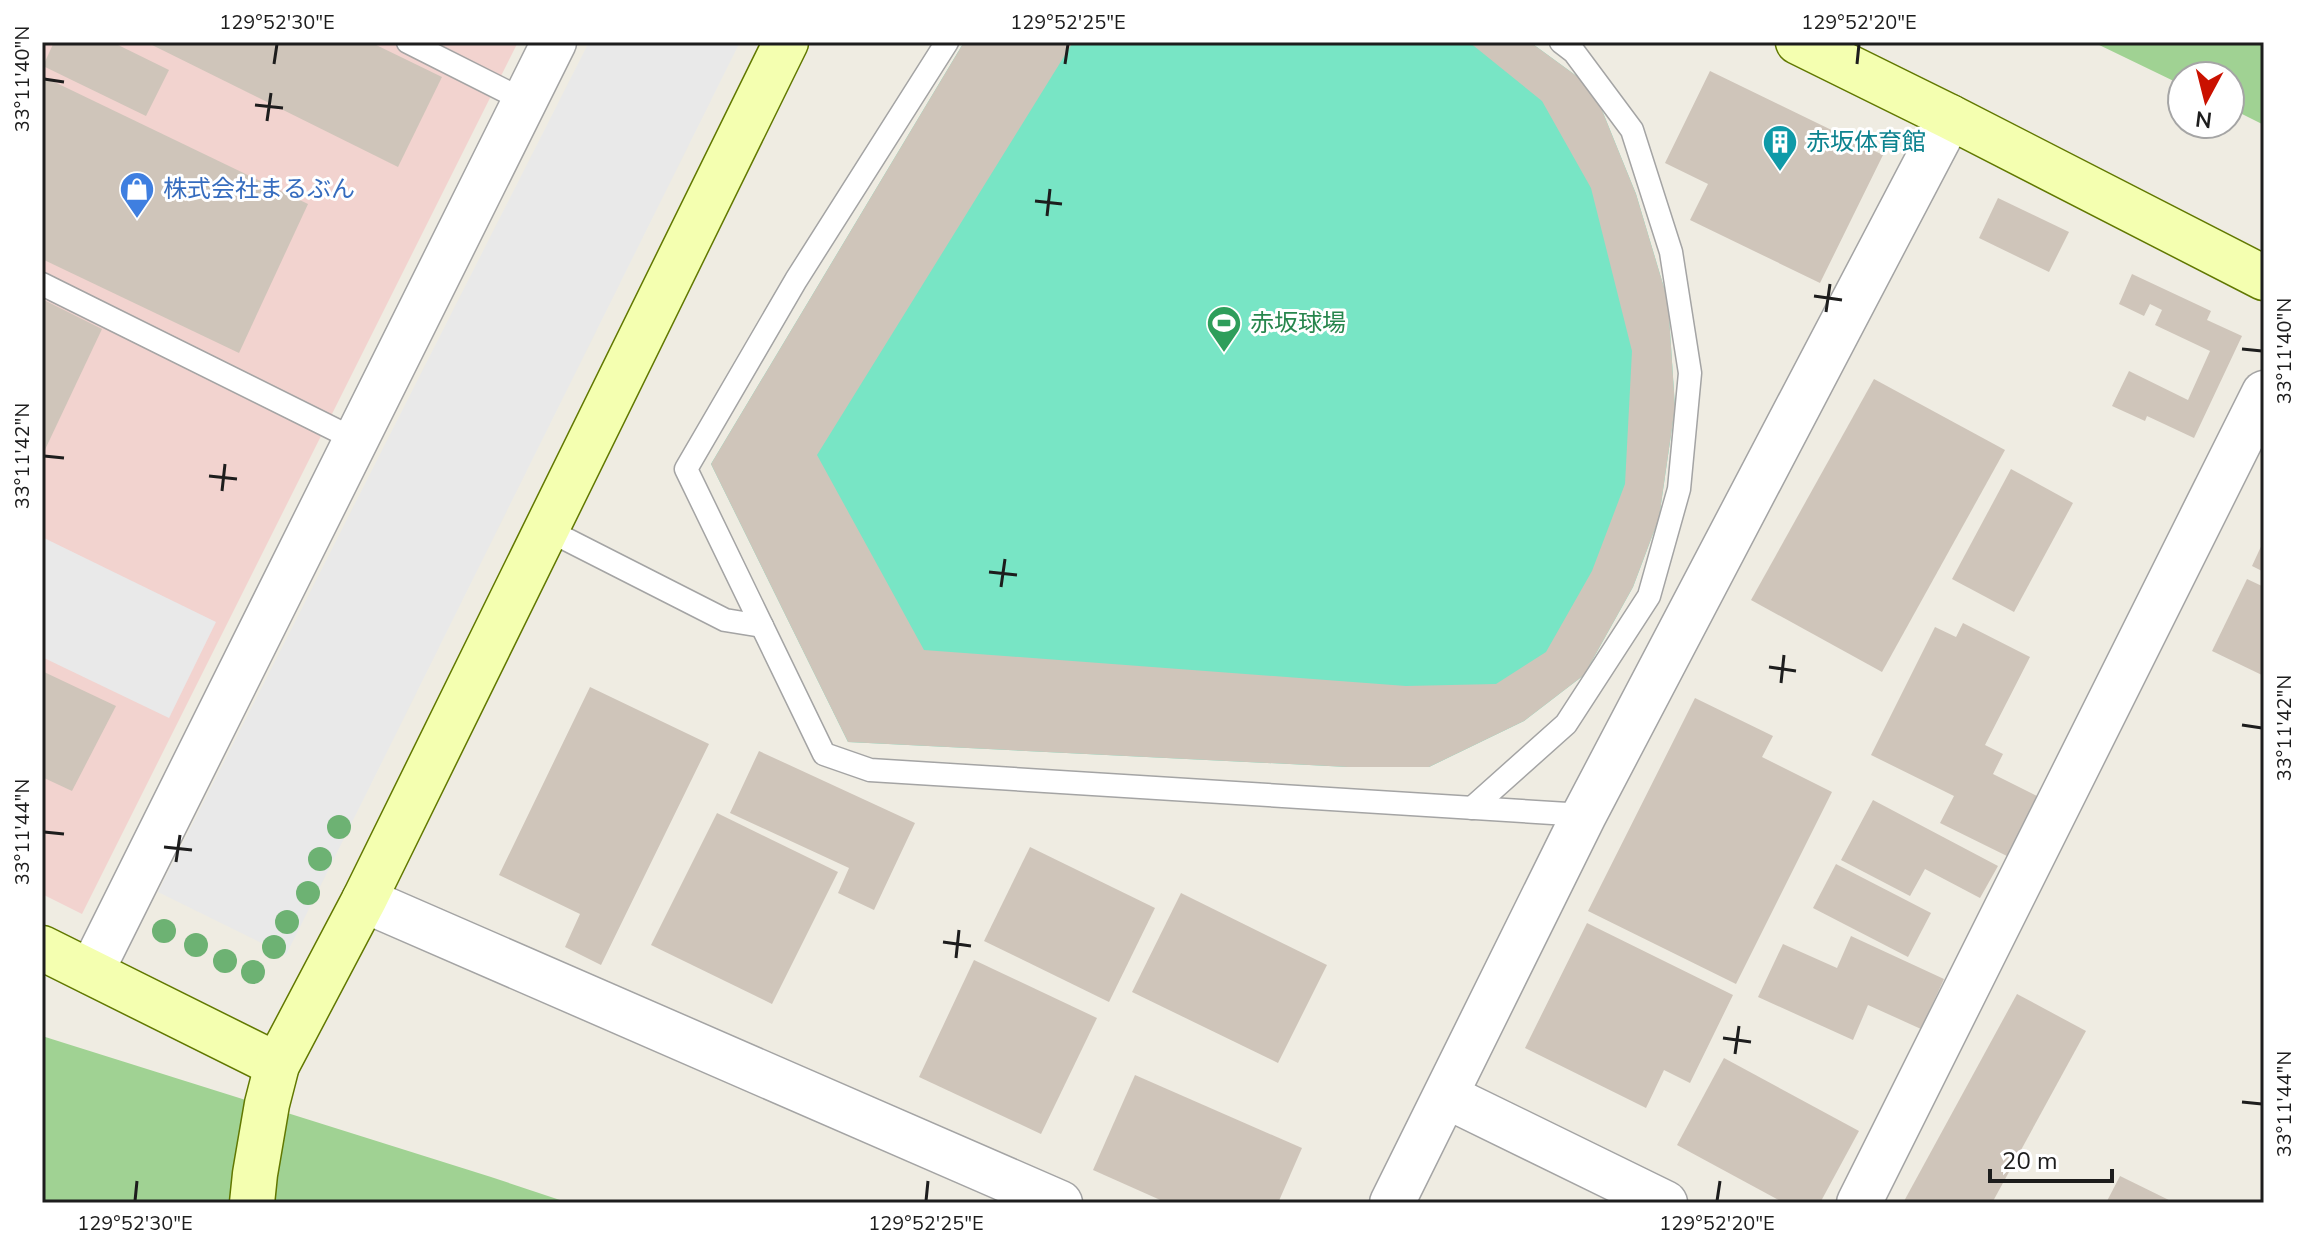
<svg xmlns="http://www.w3.org/2000/svg" width="2306" height="1245" font-family="'Nunito Sans','Noto Sans JP',sans-serif">
  <rect width="100%" height="100%" fill="#efece2"/>
  <path fill="#f2d3cf" d="M42,42H518L82,914L42,894Z"/>
  <g fill="#a0d293">
    <path d="M2093,42H2264V125L2230,108V76H2182V85Z"/>
    <path d="M42,1036L491,1177L569,1203H42Z"/>
  </g>
  <path fill="#78e5c5" d="M964,42H1530L1593,88L1636,194L1668,301L1675,407L1659,518L1633,587L1584,675L1524,721L1429,767H1348L848,742L711,464Z"/>
  <g fill="#e9e9e9">
    <path d="M589,42H740L286,955L158,892Z"/>
    <path d="M42,537L216,622L169,718L42,657Z"/>
  </g>
  <g fill="#cfc5ba">
    <path d="M54,42H112L169,70L146,116L43,66Z"/>
    <path d="M146,42H370L442,77L398,167Z"/>
    <path d="M964,42H1073L817,455L924,650L1406,686L1496,684L1546,652L1592,571L1625,484L1632,351L1591,188L1542,101L1469,42H1530L1593,88L1636,194L1668,301L1675,407L1659,518L1633,587L1584,675L1524,721L1429,767H1348L848,742L711,464Z"/>
    <path d="M1710,71L1883,155L1820,283L1690,220L1708,184L1665,163Z"/>
    <path d="M42,76L308,204L239,353L42,259Z"/>
    <path d="M1998,198L2069,232L2049,272L1979,238Z"/>
    <path d="M2132,274L2211,311L2207,320L2242,336L2194,438L2147,416L2145,421L2112,406L2129,371L2188,400L2210,351L2155,325L2162,310L2150,304L2144,316L2119,304Z"/>
    <path d="M42,299L102,329L42,456Z"/>
    <path d="M1874,379L2005,450L1882,672L1751,600Z"/>
    <path d="M2011,469L2073,503L2014,612L1952,579Z"/>
    <path d="M2264,540V572L2252,566Z"/>
    <path d="M2247,579L2264,587V676L2212,651Z"/>
    <path d="M1963,623L2030,657L1985,745L2003,754L1993,774L2041,798L2011,858L1940,823L1954,796L1871,755L1935,627L1956,637Z"/>
    <path d="M42,671L116,706L72,791L42,777Z"/>
    <path d="M590,687L709,744L601,965L565,947L580,914L499,875Z"/>
    <path d="M1695,698L1773,736L1762,757L1832,792L1736,984L1588,911Z"/>
    <path d="M759,751L915,823L874,910L838,893L849,868L730,813Z"/>
    <path d="M1873,800L1998,866L1980,898L1925,869L1910,896L1841,860Z"/>
    <path d="M717,813L838,872L772,1004L651,945Z"/>
    <path d="M1030,847L1155,908L1109,1002L984,941Z"/>
    <path d="M1836,864L1931,913L1908,957L1813,908Z"/>
    <path d="M1181,893L1327,965L1278,1063L1132,992Z"/>
    <path d="M1587,923L1733,995L1690,1083L1664,1070L1646,1108L1525,1048Z"/>
    <path d="M1851,936L1944,979L1921,1029L1868,1005L1853,1040L1758,997L1783,944L1837,968Z"/>
    <path d="M974,960L1097,1018L1041,1134L919,1077Z"/>
    <path d="M2017,994L2086,1031L1992,1203H1903Z"/>
    <path d="M1724,1058L1859,1131L1820,1203H1784L1677,1145Z"/>
    <path d="M1135,1075L1302,1148L1278,1203H1167L1093,1170Z"/>
    <path d="M2120,1176L2175,1203H2106Z"/>
  </g>
  <g fill="none" stroke-linecap="round" stroke-linejoin="round">
    <g stroke="#a4a4a4" stroke-width="25">
      <g id="lane">
        <path d="M408,42L525,101"/>
        <path d="M947,42L796,280L686,469L824,754L870,770L1584,815"/>
        <path d="M42,284L356,440"/>
        <path d="M546,529L725,620L762,626"/>
        <path d="M1472,808L1566,724L1649,596L1679,489L1690,373L1671,252L1632,130L1574,52L1561,42"/>
      </g>
    </g>
    <g stroke="#a4a4a4" stroke-width="47">
      <g id="street">
        <path d="M364,900L1060,1203"/>
        <path d="M91,972L554,42"/>
        <path d="M1446,1096L1665,1203"/>
        <path d="M1392,1203L1584,815L1950,117"/>
        <path d="M1859,1203L2264,393"/>
      </g>
    </g>
    <g stroke="#617800" stroke-width="47">
      <g id="secondary">
        <path d="M1798,42L1950,117L2264,278"/>
        <path d="M42,948L277,1065"/>
        <path d="M252,1203L255,1174L267,1104L277,1065L364,900L786,42"/>
      </g>
    </g>
    <use href="#lane" stroke="#fff" stroke-width="22"/>
    <use href="#street" stroke="#fff" stroke-width="44"/>
    <use href="#secondary" stroke="#f4ffb0" stroke-width="44"/>
  </g>
  <g fill="#6db273">
    <circle cx="339" cy="827" r="12"/>
    <circle cx="320" cy="859" r="12"/>
    <circle cx="308" cy="893" r="12"/>
    <circle cx="287" cy="922" r="12"/>
    <circle cx="164" cy="931" r="12"/>
    <circle cx="196" cy="945" r="12"/>
    <circle cx="274" cy="947" r="12"/>
    <circle cx="225" cy="961" r="12"/>
    <circle cx="253" cy="972" r="12"/>
  </g>
  <path fill="none" stroke="#1d1d1d" stroke-width="3" d="M274,64L277,44M1065,64L1068,44M1857,64L1859,44M44,79L64,82M255,105L283,108M267,121L271,93M1035,201L1062,204M1047,216L1050,189M1814,296L1842,300M1826,312L1830,284M2242,349L2262,351M44,456L64,458M209,476L237,479M222,491L225,464M989,572L1017,575M1001,587L1005,559M1769,667L1796,671M1781,683L1784,655M2242,725L2262,728M44,832L64,834M164,847L192,850M176,862L180,835M943,942L971,946M956,958L959,930M1723,1038L1751,1042M1735,1054L1739,1026M2242,1102L2262,1104M135,1201L137,1181M926,1201L928,1181M1717,1201L1720,1181"/>
  <defs>
    <g id="building-pin" transform="scale(1.8)"><path d="M0 17L-7.5 6A9.5 9.5 0 1 1 7.5 6Z" fill="#0f9aa8" stroke="#fff"/><path d="M-4-6H4V6H1V3H-1V6H-4ZM-2.5-4.3h1.7v1.8h-1.7ZM.8-4.3h1.7v1.8H.8ZM-2.5-1h1.7V.8h-1.7ZM.8-1h1.7V.8H.8Z" fill="#fff"/></g>
    <g id="shop-pin" transform="scale(1.8)"><path d="M0 17L-7.5 6A9.5 9.5 0 1 1 7.5 6Z" fill="#3f7fe0" stroke="#fff"/><path d="M-5-2.5h2.3a2.7 3.5 0 0 1 5.4 0H5L5.5 6h-11ZM-1.5-2.5h3a1.5 2.3 0 0 0-3 0Z" fill="#fff"/></g>
    <g id="stadium-pin" transform="scale(1.8)"><path d="M0 17L-7.5 6A9.5 9.5 0 1 1 7.5 6Z" fill="#2e9e5b" stroke="#fff"/><path d="M0-5a6.5 5 0 1 0 0 10a6.5 5 0 1 0 0-10ZM-3.5-1.8h7v3.6h-7Z" fill="#fff"/></g>
  </defs>
  <g fill-rule="evenodd">
    <use href="#building-pin" x="1780" y="142"/>
    <use href="#shop-pin" x="137" y="189"/>
    <use href="#stadium-pin" x="1224" y="323"/>
  </g>
  <g text-anchor="middle" dominant-baseline="central" stroke-width="6" stroke-linejoin="round" paint-order="stroke">
    <g font-size="24" fill="#0d838f" stroke="#fff" text-anchor="start">
      <text x="1806" y="142">赤坂体育館</text>
    </g>
    <g font-size="24" fill="#366cbe" stroke="#fff" text-anchor="start">
      <text x="163" y="189">株式会社まるぶん</text>
    </g>
    <g font-size="24" fill="#27864d" stroke="#fff" text-anchor="start">
      <text x="1250" y="323">赤坂球場</text>
    </g>
  </g>
  <rect width="2306" height="1245" fill="none" stroke="#ffffff" stroke-width="88"/>
  <g transform="translate(2206 100) rotate(187)"><circle r="38" fill="#ffffff" stroke="#a5a5a5" stroke-width="2"/>
  <path d="M0-6L14 30L0 20L-14 30Z" fill="#ca1100"/>
  <text y="-12" font-size="22" font-weight="bold" text-anchor="middle" fill="#1d1d1d">N</text>
  </g>
  <path d="M1990 1169v12h122v-12" fill="none" stroke="#1d1d1d" stroke-width="4"/>
  <text x="2002" y="1169" font-size="24" fill="#1d1d1d" stroke="#ffffff" stroke-width="6" paint-order="stroke">20 m</text>
  <rect x="44" y="44" width="2218" height="1157" fill="none" stroke="#1d1d1d" stroke-width="3"/>
  <g font-size="20" text-anchor="middle" fill="#1d1d1d">
    <text x="277" y="29">129°52'30"E</text>
    <text x="1068" y="29">129°52'25"E</text>
    <text x="1859" y="29">129°52'20"E</text>
    <text transform="translate(22 79) rotate(-90)" y="7">33°11'40"N</text>
    <text transform="translate(2284 351) rotate(-90)" y="7">33°11'40"N</text>
    <text transform="translate(22 456) rotate(-90)" y="7">33°11'42"N</text>
    <text transform="translate(2284 728) rotate(-90)" y="7">33°11'42"N</text>
    <text transform="translate(22 832) rotate(-90)" y="7">33°11'44"N</text>
    <text transform="translate(2284 1104) rotate(-90)" y="7">33°11'44"N</text>
    <text x="135" y="1230">129°52'30"E</text>
    <text x="926" y="1230">129°52'25"E</text>
    <text x="1717" y="1230">129°52'20"E</text>
  </g>
</svg>
